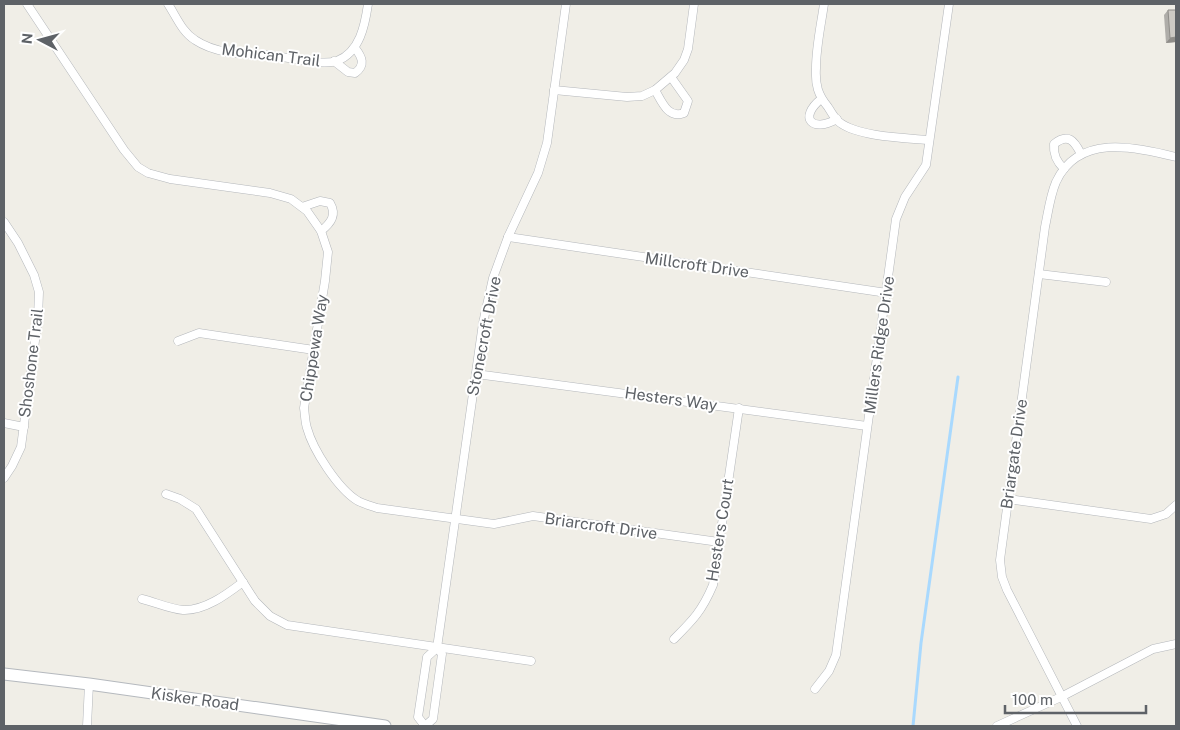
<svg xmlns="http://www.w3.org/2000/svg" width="1180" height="730" font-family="'Public Sans',sans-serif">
  <rect width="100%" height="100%" fill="#f0eee7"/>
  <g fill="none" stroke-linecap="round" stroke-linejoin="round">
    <path stroke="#a9d9fe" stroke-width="3" d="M913,726L921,643L958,377"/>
    <g stroke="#b4b7bb" stroke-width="9">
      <g id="street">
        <path d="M27,4L124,150L138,167L148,173L170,179L270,193L291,199L307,211L321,231L328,252L325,281L304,408C305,414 305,422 307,428C313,450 338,489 358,501C364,504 371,506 377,508L494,524L533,516L719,542"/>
        <path d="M168,4C176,16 182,32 195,40C204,46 216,50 227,52C240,54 255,54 269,55C286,57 321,66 337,61C360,52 365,25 368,4"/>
        <path d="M824,4C821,25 816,47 816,68C815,85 818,95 828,107C831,112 835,119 839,122C858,137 906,138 929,140"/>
        <path d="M334,61L348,72L355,73C366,65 362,57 355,48"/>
        <path d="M554,90L627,97L642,96L655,90L675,73L684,60L688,49L694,4"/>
        <path d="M655,90C662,102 668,119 684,113L688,101L671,77"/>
        <path d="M821,99C798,118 812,133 837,119"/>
        <path d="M1064,169C1057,162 1053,155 1054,144C1068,133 1074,140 1081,154"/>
        <path d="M302,207L320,201L330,203C337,215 331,223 321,231"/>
        <path d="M4,222L18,243L34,275L39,292L38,318L21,447L12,466L4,478"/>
        <path d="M508,237L887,293"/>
        <path d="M1039,274L1106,282"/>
        <path d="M178,341L199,333L314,350"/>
        <path d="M476,374L867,426"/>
        <path d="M4,423L24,427"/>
        <path d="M166,494L180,499L196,509L255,601L270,616L287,625L531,661"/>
        <path d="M1008,499L1151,519L1166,514L1176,505"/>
        <path d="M142,599C155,602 170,609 183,610C205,611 227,594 243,582"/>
        <path d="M674,639C693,620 702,611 713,585L739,408"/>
        <path d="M815,689L829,671L836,655L896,219L905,197L926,165L949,4"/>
        <path d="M87,726L89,684"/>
        <path d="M425,726L433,719L442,654L437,648L483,323L493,278L508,237L538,173L547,143L566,4"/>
        <path d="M425,726L418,717L427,657L437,648"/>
        <path d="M997,726L1061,697L1153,649L1176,644"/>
        <path d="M1077,726L1007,590L1002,577L1000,560L1045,227C1048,213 1050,196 1056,182C1078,134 1134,146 1176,157"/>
      </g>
    </g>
    <g stroke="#b5b9be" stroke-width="13">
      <path id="secondary" d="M4,674L89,684L385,726"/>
    </g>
    <use href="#street" stroke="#fff" stroke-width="8"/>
    <use href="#secondary" stroke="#fff" stroke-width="11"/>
  </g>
  <path fill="#afada9" d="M1168,10L1176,42L1166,43L1164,15Z"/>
  <path fill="#8f8d89" d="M1176,37V42L1166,43L1170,38Z"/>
  <path fill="#ccc9c4" stroke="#8f8d89" d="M1168,10H1176V37L1170,38Z"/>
  <g text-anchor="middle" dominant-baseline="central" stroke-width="4" stroke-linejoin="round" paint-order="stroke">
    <g font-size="16" fill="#5e6267" stroke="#fff">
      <text transform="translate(271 55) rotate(7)">Mohican Trail</text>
      <text transform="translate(697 265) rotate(8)">Millcroft Drive</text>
      <text transform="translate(484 336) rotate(-79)">Stonecroft Drive</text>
      <text transform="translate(879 345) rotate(-82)">Millers Ridge Drive</text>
      <text transform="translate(314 348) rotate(-81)">Chippewa Way</text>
      <text transform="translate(31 363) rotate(-83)">Shoshone Trail</text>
      <text transform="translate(671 399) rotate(8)">Hesters Way</text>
      <text transform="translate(1014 454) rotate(-82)">Briargate Drive</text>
      <text transform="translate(601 526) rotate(8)">Briarcroft Drive</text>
      <text transform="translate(720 530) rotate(-81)">Hesters Court</text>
      <text transform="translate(195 699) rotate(8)">Kisker Road</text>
    </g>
  </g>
  <rect width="1180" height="730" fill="none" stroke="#5e6267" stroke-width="10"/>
  <g transform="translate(40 40) rotate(276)" stroke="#ffffff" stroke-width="4" paint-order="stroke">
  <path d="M0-4L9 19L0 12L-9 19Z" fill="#5e6267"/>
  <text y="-8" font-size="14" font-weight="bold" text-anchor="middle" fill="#5e6267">N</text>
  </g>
  <path d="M1005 705v8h141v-8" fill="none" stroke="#5e6267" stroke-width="2.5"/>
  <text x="1012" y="705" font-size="15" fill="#5e6267" stroke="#ffffff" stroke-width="4" paint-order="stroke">100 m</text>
</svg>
